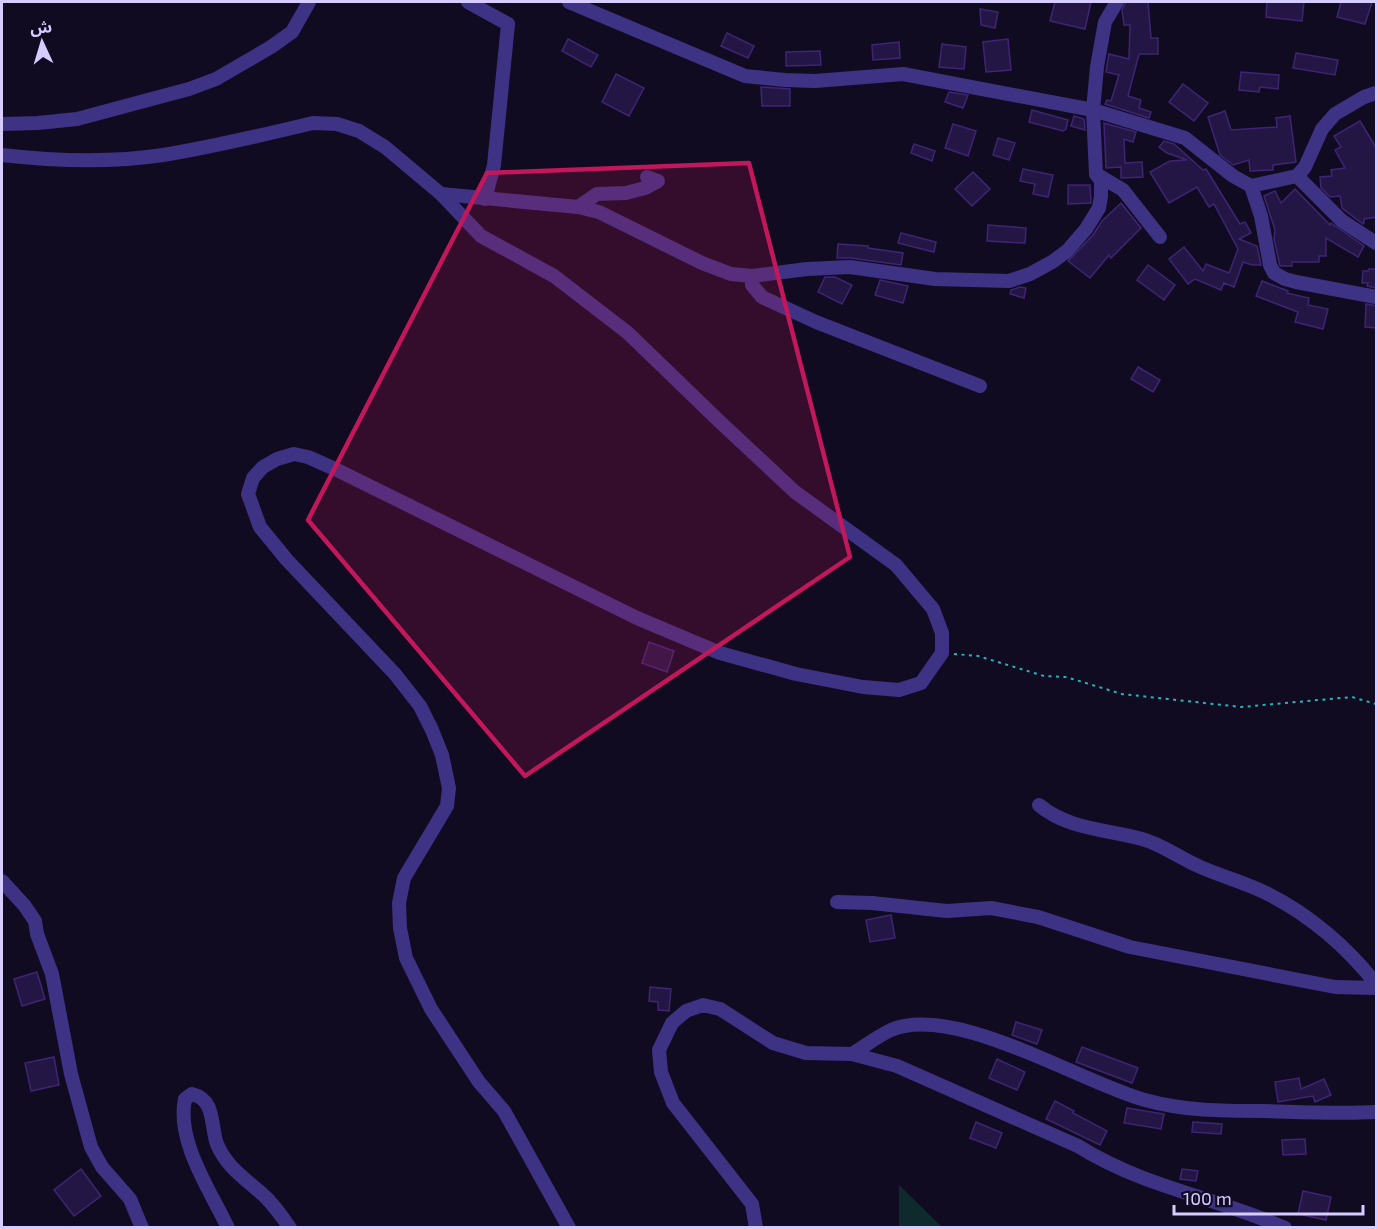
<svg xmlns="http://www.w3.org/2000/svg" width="1378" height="1229" font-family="'Exo 2','Noto Sans Arabic',sans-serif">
  <rect width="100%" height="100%" fill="#110b22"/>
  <path fill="#0e2a2c" d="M899,1185L942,1227H899Z"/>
  <g fill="#241644" stroke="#3d2573" stroke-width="1.5">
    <path d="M1055,2H1091L1085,29L1050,21Z"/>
    <path d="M1126,2H1148L1151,38H1158V54H1139L1128,96L1141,100L1139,108L1151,112L1149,118L1105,104L1107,100L1111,101L1119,75L1106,72L1109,54L1129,59L1130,25H1124L1122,10Z"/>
    <path d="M1267,2H1304L1302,21L1266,17Z"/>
    <path d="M1341,2H1372L1365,24L1337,17Z"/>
    <path d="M980,9L998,12L995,28L981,25Z"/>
    <path d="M727,33L754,46L748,58L721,46Z"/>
    <path d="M568,39L598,55L591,67L562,51Z"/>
    <path d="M1008,39L1011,70L986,72L983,42Z"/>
    <path d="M899,42L900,58L873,60L872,45Z"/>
    <path d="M942,44L966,47L964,69L939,67Z"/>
    <path d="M820,51L821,65L786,66V52Z"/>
    <path d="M1296,53L1338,60L1335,75L1293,68Z"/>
    <path d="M1241,72L1279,75L1278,89L1260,87L1259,92L1239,90Z"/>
    <path d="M616,74L644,88L629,116L602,102Z"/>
    <path d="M1183,84L1208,103L1194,121L1169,102Z"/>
    <path d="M761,87L790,89V106H762Z"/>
    <path d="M949,92L968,95L963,108L945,102Z"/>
    <path d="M1032,110L1068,120L1066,129L1063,131L1029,122Z"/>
    <path d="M1225,111L1231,130L1277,127L1276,118L1290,116L1296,162L1273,165V170L1250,171L1249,160L1233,165L1220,155L1208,117Z"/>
    <path d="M1074,116L1084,119L1085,130L1071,126Z"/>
    <path d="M1360,121L1377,149V217L1364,219V223L1363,224L1342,208L1340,196L1330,197L1321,188L1320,177L1332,176L1331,170L1345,168L1335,150L1341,147L1334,136Z"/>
    <path d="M1104,123L1136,132L1133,142L1124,139L1125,163L1142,162L1143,177L1121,178V167L1106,168Z"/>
    <path d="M953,124L976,131L968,156L945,148Z"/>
    <path d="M998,138L1015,143L1009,160L993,155Z"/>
    <path d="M1164,141L1174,144L1203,170L1206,169L1240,224L1245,222L1251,233L1239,239L1257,246L1261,265H1252L1243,262L1234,287L1224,283L1221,290L1195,279L1188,284L1169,259L1184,247L1203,271L1206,264L1229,273L1238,249L1214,204L1209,207L1197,187L1169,203L1150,172L1170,161L1187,160L1167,153L1159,147Z"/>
    <path d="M914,144L935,151L932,161L911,153Z"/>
    <path d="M1023,169L1053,175L1048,197L1033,194L1035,184L1020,181Z"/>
    <path d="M973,172L990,189L972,206L955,189Z"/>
    <path d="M1068,185H1090L1091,203L1068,204Z"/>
    <path d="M1295,189L1330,225L1331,223L1364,246L1358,257L1326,238V256H1319V262H1292V266H1280L1274,239L1275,230L1264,196L1275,191L1281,203Z"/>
    <path d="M1121,203L1141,228L1111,258L1109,255L1090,278L1068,261L1093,235L1102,221Z"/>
    <path d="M988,225L1026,228L1025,243L987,241Z"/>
    <path d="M901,233L936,242L934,252L898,243Z"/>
    <path d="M838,244L868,246V248L903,253L901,265L851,258H837Z"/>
    <path d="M1148,265L1175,285L1164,300L1137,280Z"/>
    <path d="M1369,269H1377V288L1367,286L1368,283H1362L1363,271H1368Z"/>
    <path d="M825,277H835L852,285L842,304L818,292Z"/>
    <path d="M880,280L908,286L903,303L875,295Z"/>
    <path d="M1262,281L1288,291L1287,293L1309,298L1308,305L1328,309L1323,329L1295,322L1298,312L1256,296Z"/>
    <path d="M1020,287L1026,288L1024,298L1010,294L1011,290Z"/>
    <path d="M1366,304L1377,306V328L1365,327Z"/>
    <path d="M1138,367L1160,380L1153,392L1131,379Z"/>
    <path d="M649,642L674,651L667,672L642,663Z"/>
    <path d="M891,915L895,938L870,942L866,920Z"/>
    <path d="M37,972L45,999L22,1006L14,979Z"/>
    <path d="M650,987L671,989L669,1011L658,1010V1002L649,1001Z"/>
    <path d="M1016,1022L1042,1030L1037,1044L1012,1035Z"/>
    <path d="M1082,1047L1138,1068L1132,1083L1076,1062Z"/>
    <path d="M54,1057L59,1085L31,1091L25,1063Z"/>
    <path d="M997,1059L1025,1072L1017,1090L989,1078Z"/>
    <path d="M1299,1078L1301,1089L1324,1079L1331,1095L1315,1102L1313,1096L1278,1102L1275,1082Z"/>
    <path d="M1055,1101L1074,1111L1073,1113L1107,1131L1100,1145L1046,1119Z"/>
    <path d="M1127,1108L1164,1114L1161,1129L1124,1123Z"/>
    <path d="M976,1122L1002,1133L996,1148L970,1138Z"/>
    <path d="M1193,1122L1222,1124L1221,1134L1192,1132Z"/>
    <path d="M1305,1139L1306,1154L1283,1155L1282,1140Z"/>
    <path d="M81,1169L101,1196L74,1216L54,1190Z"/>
    <path d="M1182,1169L1198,1171L1196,1181L1180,1179Z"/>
    <path d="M1303,1191L1331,1197L1326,1220L1298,1214Z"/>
  </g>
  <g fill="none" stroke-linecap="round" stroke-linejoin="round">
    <path stroke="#23b5bc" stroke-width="2" stroke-dasharray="3 4.5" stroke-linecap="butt" d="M954,654L978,656L1044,676L1066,677L1122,694L1241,707L1352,697L1376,704"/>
    <g stroke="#3e3285" stroke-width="14">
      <path d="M468,2L508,24L494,165L485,199"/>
      <path d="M569,2L745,76L785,80L815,81L903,74L1093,110L1185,138L1233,176L1251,186L1297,176L1305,167L1322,129L1335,114L1364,97L1376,93"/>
      <path d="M2,124L38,123L77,119L189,89L216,79L271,47L292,32L309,2"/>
      <path d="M2,155C54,161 110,163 163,155C213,147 263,135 313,123L337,124L359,131L385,147L441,194L481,236L554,276L628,333L719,421L795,492L896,565L933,609L942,633V653L921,683L899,690L863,687L796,674L720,653L637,618L335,469L308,457L294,454L277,459L263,467L253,478L248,494L260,527L287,560L395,674L420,706L432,730L442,755L449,788L447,806L404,878L399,903L400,928L406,958L431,1009L479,1082L504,1111L569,1228"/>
      <path d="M1096,174L1123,190L1160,237"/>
      <path d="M1297,176L1342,221L1376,243"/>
      <path d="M1251,186L1261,216L1270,265L1274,273L1285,279L1296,282L1376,297"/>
      <path d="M441,194L578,207L599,212L702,263L731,274L752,276L807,269L850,267L935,279L1009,281L1030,274L1052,262L1067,251L1086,229L1099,208L1101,196V181L1096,174L1093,110L1097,67L1105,22L1117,2"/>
      <path d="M578,207L597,194L626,193L645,188L658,181L647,177"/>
      <path d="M752,276V285L762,297L816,322L980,386"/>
      <path d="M1039,805C1069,830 1107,829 1142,839C1161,844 1178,857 1196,865C1219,876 1245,882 1268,894C1310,915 1348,948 1376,984"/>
      <path d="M2,881L24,905L35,921L37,934L52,974L71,1074L91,1147L102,1167L130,1199L142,1228"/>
      <path d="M837,902L872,903L947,911L991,908L1038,917L1130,947L1335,987L1376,988"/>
      <path d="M852,1054C865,1046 878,1036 891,1030C955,1003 1082,1083 1145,1100C1184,1111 1223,1111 1263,1111C1301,1112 1338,1114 1376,1112"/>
      <path d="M228,1228C210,1190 176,1141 185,1099L192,1094C216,1100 210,1125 217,1144C226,1166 243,1177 260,1192C272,1202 281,1215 290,1228"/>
      <path d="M756,1228L752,1204L673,1103L661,1072L659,1050L672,1023L686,1011L703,1005L720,1009L773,1043L806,1053L852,1054L897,1066L1078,1146C1145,1188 1216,1197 1285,1228"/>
    </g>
  </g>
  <path fill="#c2185b" fill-opacity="0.2" stroke="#c2185b" stroke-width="4.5" stroke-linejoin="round" d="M749,163L850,557L525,776L308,520L487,173Z"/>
  <rect width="1378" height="1229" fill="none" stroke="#d7ccff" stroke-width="6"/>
  <g transform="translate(42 42) rotate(356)" stroke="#110b22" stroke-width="4.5" paint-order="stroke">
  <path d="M0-4.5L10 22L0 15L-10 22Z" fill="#d7ccff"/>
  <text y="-9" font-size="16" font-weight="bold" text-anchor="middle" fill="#d7ccff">ش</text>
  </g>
  <path d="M1174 1205v9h189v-9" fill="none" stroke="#d7ccff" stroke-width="3"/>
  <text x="1183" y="1205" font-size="18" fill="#d7ccff" stroke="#110b22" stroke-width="4.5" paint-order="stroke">100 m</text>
</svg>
